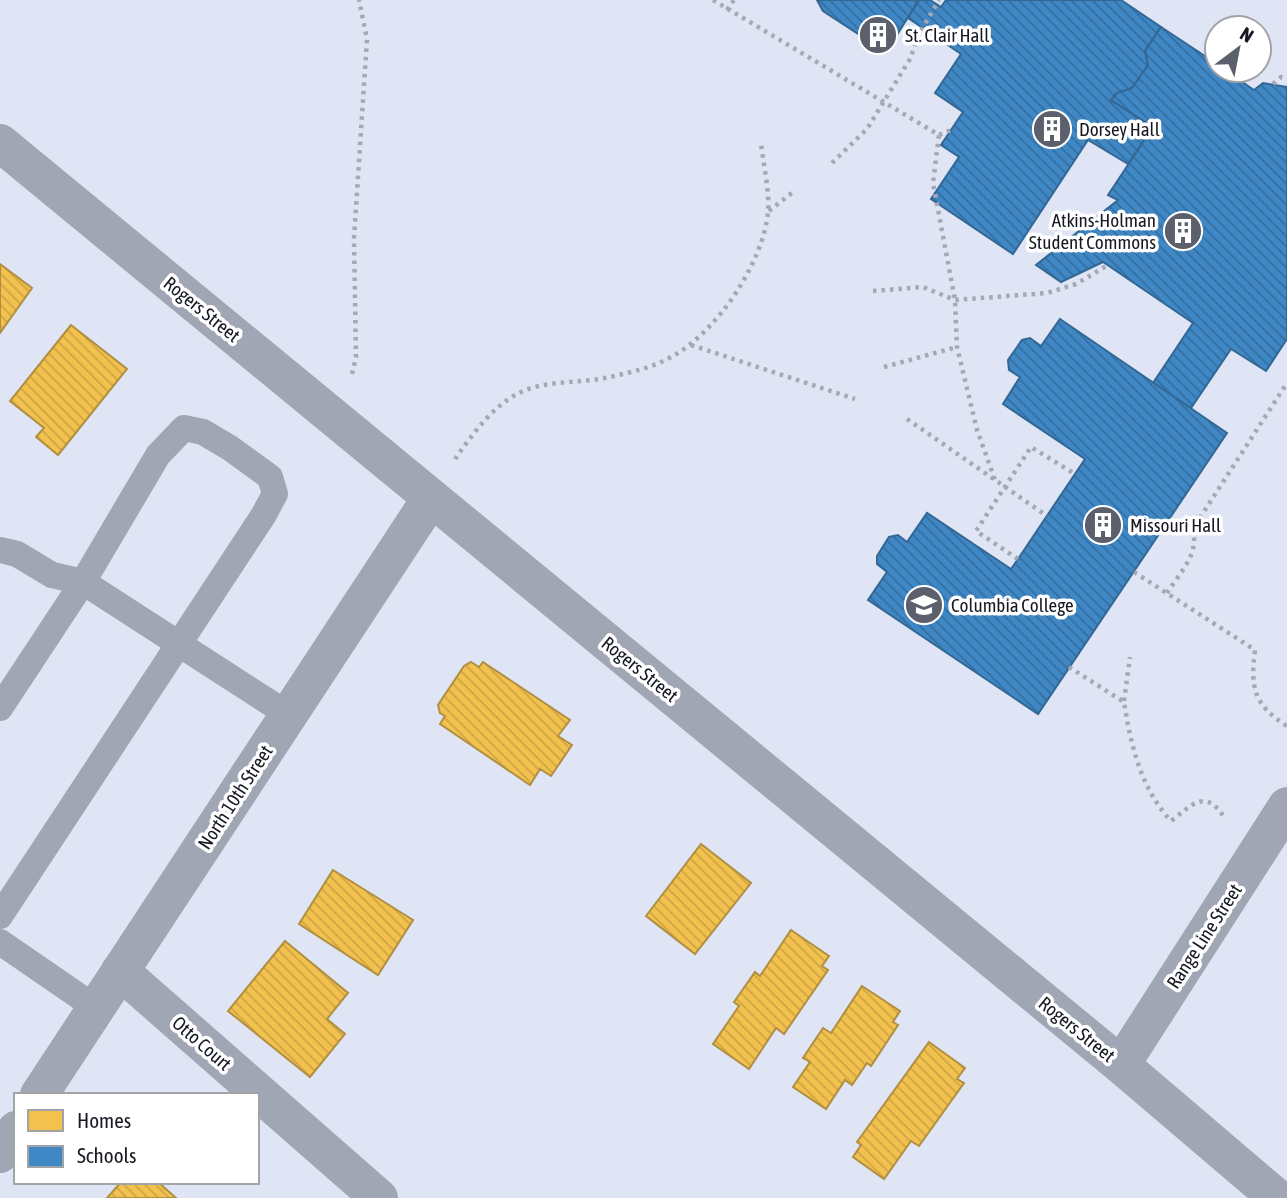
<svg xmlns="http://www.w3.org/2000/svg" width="1287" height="1198" font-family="'Asap Condensed',sans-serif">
  <defs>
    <pattern id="homes-back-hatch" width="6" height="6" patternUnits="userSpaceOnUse" patternTransform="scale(1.75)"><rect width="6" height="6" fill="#f2c14e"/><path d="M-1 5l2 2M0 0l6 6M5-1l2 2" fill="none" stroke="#cfa544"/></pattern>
    <pattern id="schools-back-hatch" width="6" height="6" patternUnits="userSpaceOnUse" patternTransform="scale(1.75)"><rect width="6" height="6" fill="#3f88c5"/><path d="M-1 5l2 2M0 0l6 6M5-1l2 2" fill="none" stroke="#346ea0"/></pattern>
  </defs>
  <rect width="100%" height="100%" fill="#dfe5f5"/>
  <g fill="url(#homes-back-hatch)" stroke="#b08f41" stroke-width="2">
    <path d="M0,264L32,288L0,333Z"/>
    <path d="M71,325L127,369L58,455L36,437L44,428L10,401Z"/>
    <path d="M471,662L479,667L483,662L570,720L558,736L572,745L551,776L540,769L530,785L440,724L445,716L440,713L438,705L464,666Z"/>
    <path d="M701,844L751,883L695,954L646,916Z"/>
    <path d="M333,870L413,920L378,975L299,924Z"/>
    <path d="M791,930L829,956L822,966L828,970L784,1034L776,1028L749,1069L713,1044L739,1006L734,1002L755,972L760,976Z"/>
    <path d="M285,941L348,993L327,1019L345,1034L310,1077L228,1011Z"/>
    <path d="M862,986L900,1011L893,1022L898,1025L871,1066L867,1063L852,1085L845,1080L826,1109L793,1087L810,1062L803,1058L823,1028L831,1033Z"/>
    <path d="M929,1042L965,1068L957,1079L964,1083L919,1146L911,1141L884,1179L853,1157L861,1145L857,1142Z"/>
    <path d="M121,1182H158L176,1198H107Z"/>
  </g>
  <g fill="url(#schools-back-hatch)" stroke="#336794" stroke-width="2">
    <path d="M817,0H919L886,52L823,11Z"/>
    <path d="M919,0H930L941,7L946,0H1121L1161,27L1145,51L1148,65L1132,88L1117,93L1111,100L1153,127L1128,164L1088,140L1013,254L931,199L959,157L941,145L963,112L935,93L961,54L908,18Z"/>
    <path d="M1161,27L1217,64V70H1225L1254,90L1263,83L1287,87V339L1266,371L1231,349L1191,408L1153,383L1193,323L1103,262L1061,282L1036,265L1118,200L1108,195L1153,127L1111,100L1117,93L1132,88L1148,65L1145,51Z"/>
    <path d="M1060,319L1227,433L1038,714L868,600L887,572L877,564V556L889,537L898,535L907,542L927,513L1011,569L1018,559L1085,459L1003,404L1020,377L1009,370L1008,360L1022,340L1030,338L1041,346Z"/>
  </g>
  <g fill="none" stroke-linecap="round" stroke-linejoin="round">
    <g stroke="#a4a9b5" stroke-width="4.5" stroke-dasharray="3.5 5" stroke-linecap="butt">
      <path d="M713,0L939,135L933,183L955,300L957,347L977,430L995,480"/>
      <path d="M727,10L734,0"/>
      <path d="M1273,84L1281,77L1287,78"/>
      <path d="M939,135L951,130"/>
      <path d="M832,163L867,129L910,59L919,34L939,0"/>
      <path d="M769,211L793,192"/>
      <path d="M873,291L923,287L955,300L1047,293L1076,284L1108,265"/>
      <path d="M691,345L855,399"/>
      <path d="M884,367L957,347"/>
      <path d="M352,374L356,357L354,238L367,39L359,0"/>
      <path d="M907,419L1047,516"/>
      <path d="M455,459C472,435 491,408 517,394C545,379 580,384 610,377C631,372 652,368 671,357C716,333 763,264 768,212C770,192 763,163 761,143"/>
      <path d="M1018,559L976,531L1031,447L1075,474"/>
      <path d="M1134,572L1255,650C1250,688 1254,705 1287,726"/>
      <path d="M1167,593C1179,574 1201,552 1192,530L1287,383"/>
      <path d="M1069,667L1124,702C1131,745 1140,787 1171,821C1192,805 1205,788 1224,817"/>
      <path d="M1124,701L1130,657"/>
    </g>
    <g stroke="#a1a6b5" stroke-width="26">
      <path d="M0,550L17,554L52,575L83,582L289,715"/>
      <path d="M0,708L83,582L158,455L184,428L203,432L230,448L270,477L275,494L263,516L0,916"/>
      <path d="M0,942L96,1008"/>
    </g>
    <g stroke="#a1a6b5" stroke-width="38">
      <path d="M120,971L379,1198"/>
      <path d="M1121,1065L1287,806"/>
      <path d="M39,1095L431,498"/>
      <path d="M0,1154L16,1130"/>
    </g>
    <path stroke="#a1a6b5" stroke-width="38" d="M0,143L1121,1065L1277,1198"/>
  </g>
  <defs>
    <g id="building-disc" transform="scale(2.0125)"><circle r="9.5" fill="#5c606c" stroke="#fff"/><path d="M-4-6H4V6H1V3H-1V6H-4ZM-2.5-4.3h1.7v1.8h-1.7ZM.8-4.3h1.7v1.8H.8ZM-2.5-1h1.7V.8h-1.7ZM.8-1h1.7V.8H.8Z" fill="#fff"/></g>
    <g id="university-disc" transform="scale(2.0125)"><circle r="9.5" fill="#5c606c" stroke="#fff"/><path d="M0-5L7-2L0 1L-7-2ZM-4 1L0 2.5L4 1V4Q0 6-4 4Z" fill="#fff"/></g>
  </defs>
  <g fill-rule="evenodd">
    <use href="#building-disc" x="878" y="35"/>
    <use href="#building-disc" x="1052" y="129"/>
    <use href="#building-disc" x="1183" y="231"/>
    <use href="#building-disc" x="1103" y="525"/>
    <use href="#university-disc" x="924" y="605"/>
  </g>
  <g text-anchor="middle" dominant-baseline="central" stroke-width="7" stroke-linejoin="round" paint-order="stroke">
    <g font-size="19" fill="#161923" stroke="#fff" text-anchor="start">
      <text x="905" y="35">St. Clair Hall</text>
      <text x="1079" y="129">Dorsey Hall</text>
      <text x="1156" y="220" text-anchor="end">Atkins-Holman<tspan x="1156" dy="22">Student Commons</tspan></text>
      <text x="1130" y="525">Missouri Hall</text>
      <text x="951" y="605">Columbia College</text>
    </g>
    <g font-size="19" fill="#161923" stroke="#fff">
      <text transform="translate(202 309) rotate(39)">Rogers Street</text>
      <text transform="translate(640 669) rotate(39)">Rogers Street</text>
      <text transform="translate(235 797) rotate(-57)">North 10th Street</text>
      <text transform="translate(1204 936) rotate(-57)">Range Line Street</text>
      <text transform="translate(1077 1029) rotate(39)">Rogers Street</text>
      <text transform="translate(202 1043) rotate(41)">Otto Court</text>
    </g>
  </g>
  <rect x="14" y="1093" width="245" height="91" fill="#ffffff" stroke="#a2a3a7" stroke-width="2"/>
  <rect x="28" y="1110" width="35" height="21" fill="#f2c14e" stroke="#a2a3a7" stroke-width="2"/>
  <text x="77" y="1128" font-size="21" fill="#161923">Homes</text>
  <rect x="28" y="1146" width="35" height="21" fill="#3f88c5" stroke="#a2a3a7" stroke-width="2"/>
  <text x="77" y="1163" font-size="21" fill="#161923">Schools</text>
  <g transform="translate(1238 49) rotate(32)"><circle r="33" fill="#ffffff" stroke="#a2a3a7" stroke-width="2"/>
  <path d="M0-5L12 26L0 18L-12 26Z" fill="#5c606c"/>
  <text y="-10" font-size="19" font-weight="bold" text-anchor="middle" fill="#161923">N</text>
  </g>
</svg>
